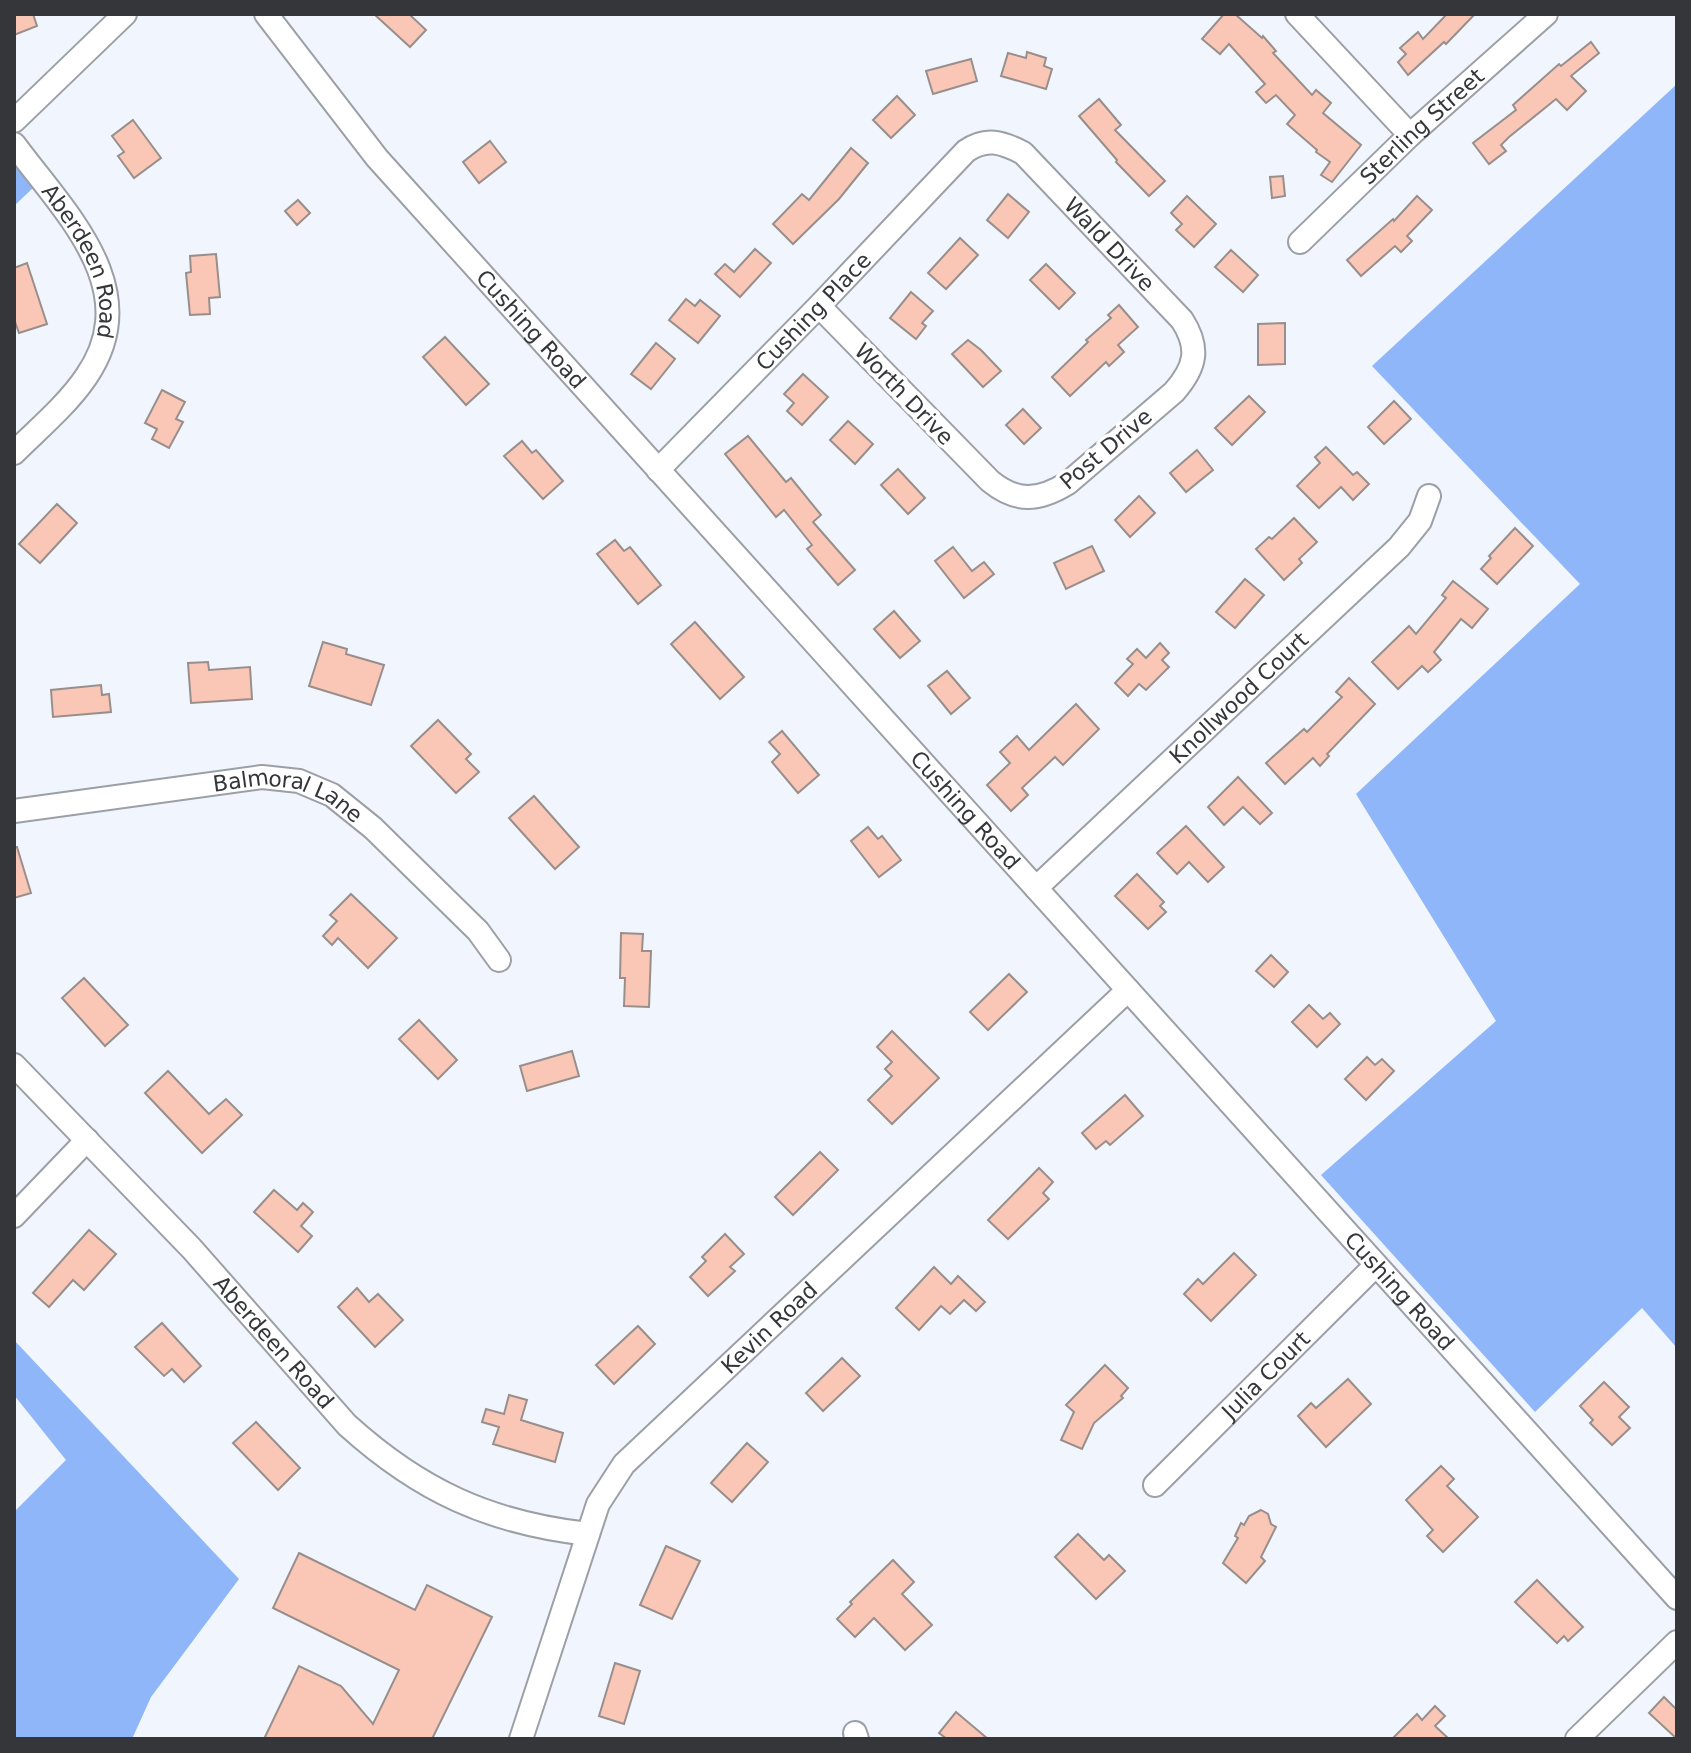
<svg xmlns="http://www.w3.org/2000/svg" width="1691" height="1753" font-family="'DejaVu Sans',sans-serif">
  <rect width="100%" height="100%" fill="#f1f5fd"/>
  <g fill="#8fb6f8">
    <path d="M1677,84V1348L1642,1308L1535,1412L1321,1175L1496,1021L1356,794L1580,584L1372,366Z"/>
    <path d="M14,160L34,187L14,206Z"/>
    <path d="M14,1340L239,1579L151,1697L132,1739H14V1512L66,1460L14,1395Z"/>
  </g>
  <g fill="#fac7b7" stroke="#988f8c" stroke-width="2">
    <path d="M14,14H33L37,26L14,35Z"/>
    <path d="M374,14H409L426,30L410,47Z"/>
    <path d="M1224,14H1235L1262,38L1263,36L1276,51L1273,53L1312,95L1316,90L1331,103L1323,113L1361,145L1332,182L1321,175L1330,162L1316,152L1317,150L1287,124L1295,115L1276,95L1266,103L1256,92L1265,84L1229,44L1220,54L1202,39Z"/>
    <path d="M1447,14H1475L1446,44L1444,42L1408,75L1398,62L1406,54L1400,48L1418,32L1423,39Z"/>
    <path d="M1591,42L1599,53L1571,76L1586,91L1567,110L1556,99L1509,137L1501,145L1506,151L1489,164L1473,143L1516,110L1513,105L1559,64L1561,66Z"/>
    <path d="M1027,52L1046,58L1044,66L1052,69L1046,89L1001,76L1008,53L1026,58Z"/>
    <path d="M971,59L977,81L933,94L926,71Z"/>
    <path d="M897,96L915,115L891,138L873,120Z"/>
    <path d="M1099,99L1121,125L1115,130L1165,181L1149,196L1116,162L1117,160L1079,116Z"/>
    <path d="M133,120L161,158L134,178L118,156L124,152L112,136Z"/>
    <path d="M490,141L506,162L479,183L463,162Z"/>
    <path d="M851,148L868,163L839,199L793,244L773,224L802,194L809,200Z"/>
    <path d="M1283,176L1285,196L1272,198L1270,177Z"/>
    <path d="M1008,194L1029,212L1008,238L987,220Z"/>
    <path d="M1187,196L1216,224L1194,247L1176,230L1182,224L1171,213Z"/>
    <path d="M1417,196L1432,210L1407,236L1412,241L1401,252L1395,246L1361,276L1347,260L1393,219L1394,221Z"/>
    <path d="M298,200L310,213L297,225L285,211Z"/>
    <path d="M960,238L978,255L946,289L928,273Z"/>
    <path d="M755,249L771,263L740,297L715,274L725,264L734,272Z"/>
    <path d="M1231,250L1258,275L1243,292L1215,267Z"/>
    <path d="M216,254L220,297L209,298L210,314L190,315L186,273L191,272L190,256Z"/>
    <path d="M27,263L47,324L19,333L14,319V268Z"/>
    <path d="M1046,264L1075,293L1059,309L1030,280Z"/>
    <path d="M911,292L933,311L922,323L926,326L916,339L890,318Z"/>
    <path d="M686,299L695,306L700,300L720,316L698,343L669,320Z"/>
    <path d="M1119,305L1138,327L1118,345L1124,352L1109,366L1106,362L1070,396L1052,377L1088,342L1086,340L1111,318L1108,315Z"/>
    <path d="M1285,323V364L1258,365V324Z"/>
    <path d="M445,337L489,384L466,405L423,357Z"/>
    <path d="M968,340L981,350L1001,371L983,387L952,354Z"/>
    <path d="M656,343L675,359L651,389L631,374Z"/>
    <path d="M803,374L828,397L802,425L787,411L794,403L784,394Z"/>
    <path d="M162,390L185,402L176,419L183,422L169,448L152,439L157,429L145,423Z"/>
    <path d="M1249,396L1265,412L1232,445L1215,428Z"/>
    <path d="M1394,401L1411,419L1384,444L1368,427Z"/>
    <path d="M1023,409L1041,428L1024,444L1006,425Z"/>
    <path d="M848,421L873,444L855,464L830,440Z"/>
    <path d="M748,436L786,482L791,478L821,515L813,522L855,570L838,585L807,549L812,545L784,510L776,517L725,454Z"/>
    <path d="M522,441L532,453L536,450L563,481L543,499L504,456Z"/>
    <path d="M1326,447L1353,475L1357,472L1369,484L1353,500L1341,487L1319,508L1297,486L1320,463L1315,457Z"/>
    <path d="M1197,450L1213,470L1186,492L1170,473Z"/>
    <path d="M898,469L925,498L908,514L881,485Z"/>
    <path d="M1139,496L1155,513L1130,537L1115,520Z"/>
    <path d="M57,504L77,523L40,563L19,544Z"/>
    <path d="M1294,518L1317,542L1299,559L1302,563L1284,580L1256,549L1269,537L1272,539Z"/>
    <path d="M1515,528L1533,546L1497,584L1481,569L1491,558L1489,556Z"/>
    <path d="M615,540L624,551L630,547L661,585L638,604L597,554Z"/>
    <path d="M1092,546L1104,571L1066,589L1054,563Z"/>
    <path d="M953,547L972,571L984,562L994,574L964,598L935,561Z"/>
    <path d="M1245,579L1264,595L1235,628L1216,612Z"/>
    <path d="M1453,581L1488,609L1472,628L1461,619L1434,652L1441,660L1428,672L1422,666L1398,689L1372,662L1409,626L1416,634L1446,598L1442,595Z"/>
    <path d="M894,611L920,641L900,658L874,629Z"/>
    <path d="M695,622L744,677L720,699L671,644Z"/>
    <path d="M323,642L347,649L346,654L384,665L371,705L309,686Z"/>
    <path d="M1160,643L1169,653L1162,660L1169,667L1146,690L1139,684L1128,696L1115,683L1133,664L1127,659L1137,649L1146,658Z"/>
    <path d="M208,662L209,670L250,667L252,699L191,703L188,663Z"/>
    <path d="M947,671L970,698L951,714L928,686Z"/>
    <path d="M1349,678L1375,704L1327,754L1329,756L1320,766L1313,758L1285,784L1266,763L1304,729L1307,732L1342,697L1336,692Z"/>
    <path d="M101,685L102,695L109,694L111,712L53,717L51,690Z"/>
    <path d="M1076,704L1099,729L1063,765L1055,757L1022,788L1028,795L1011,811L987,785L1010,763L1000,752L1017,736L1029,750Z"/>
    <path d="M438,720L471,754L466,759L479,772L456,793L411,746Z"/>
    <path d="M782,731L819,775L798,793L772,762L780,754L769,742Z"/>
    <path d="M1238,777L1272,813L1260,824L1243,807L1224,825L1208,807Z"/>
    <path d="M534,796L579,847L555,869L509,818Z"/>
    <path d="M1186,826L1224,867L1208,882L1189,862L1177,874L1157,853Z"/>
    <path d="M868,827L878,839L882,836L901,860L879,877L851,841Z"/>
    <path d="M14,847H17L31,893L14,898Z"/>
    <path d="M1137,874L1164,902L1160,906L1166,912L1148,929L1115,896Z"/>
    <path d="M351,894L397,938L368,968L338,938L332,945L323,936L337,921L330,915Z"/>
    <path d="M621,933L643,934L642,951H651L649,1007L624,1006L625,978H620Z"/>
    <path d="M1271,955L1288,972L1274,987L1256,971Z"/>
    <path d="M1009,974L1027,992L988,1030L970,1012Z"/>
    <path d="M84,978L128,1025L105,1046L62,998Z"/>
    <path d="M1309,1005L1323,1019L1330,1013L1340,1024L1317,1047L1292,1022Z"/>
    <path d="M419,1020L457,1060L438,1079L399,1039Z"/>
    <path d="M892,1031L939,1078L892,1124L868,1100L892,1076L885,1069L892,1062L877,1047Z"/>
    <path d="M572,1051L579,1076L527,1091L520,1066Z"/>
    <path d="M1367,1057L1375,1065L1382,1059L1394,1071L1366,1100L1345,1079Z"/>
    <path d="M168,1071L209,1114L226,1099L242,1115L202,1153L145,1093Z"/>
    <path d="M1125,1095L1143,1116L1110,1145L1106,1141L1096,1149L1082,1133Z"/>
    <path d="M820,1152L838,1170L793,1215L775,1197Z"/>
    <path d="M1039,1168L1053,1182L1043,1193L1049,1199L1008,1239L988,1220Z"/>
    <path d="M274,1190L297,1210L303,1203L313,1212L301,1226L312,1236L298,1252L254,1212Z"/>
    <path d="M89,1230L116,1254L84,1290L73,1280L49,1307L33,1293Z"/>
    <path d="M725,1234L744,1254L730,1267L735,1271L708,1296L690,1277L706,1261L702,1257Z"/>
    <path d="M1234,1253L1256,1275L1211,1321L1184,1294L1198,1279L1203,1284Z"/>
    <path d="M934,1267L951,1284L958,1276L985,1302L976,1311L964,1300L950,1314L941,1306L919,1330L896,1308Z"/>
    <path d="M357,1288L369,1302L378,1294L403,1320L375,1347L338,1307Z"/>
    <path d="M162,1323L201,1366L184,1382L172,1369L164,1376L135,1347Z"/>
    <path d="M638,1326L655,1344L614,1384L596,1365Z"/>
    <path d="M842,1358L860,1376L823,1411L806,1393Z"/>
    <path d="M1105,1365L1128,1388L1121,1396L1123,1398L1094,1423L1082,1449L1061,1440L1074,1412L1066,1405Z"/>
    <path d="M1348,1379L1371,1404L1326,1447L1298,1416L1311,1403L1316,1408Z"/>
    <path d="M1604,1382L1629,1407L1619,1417L1630,1428L1612,1445L1590,1423L1593,1420L1580,1406Z"/>
    <path d="M509,1395L527,1400L521,1420L563,1433L555,1462L493,1444L499,1427L482,1422L486,1409L504,1414Z"/>
    <path d="M256,1422L300,1468L278,1490L233,1443Z"/>
    <path d="M747,1443L768,1462L732,1502L711,1483Z"/>
    <path d="M1441,1466L1454,1479L1447,1486L1478,1517L1443,1552L1427,1536L1433,1530L1406,1500Z"/>
    <path d="M1261,1510L1268,1514L1271,1524L1276,1527L1261,1557L1265,1561L1246,1583L1223,1563L1238,1538L1235,1536L1241,1523L1244,1525L1249,1516Z"/>
    <path d="M1078,1534L1104,1560L1109,1555L1125,1571L1096,1599L1055,1557Z"/>
    <path d="M666,1546L700,1561L672,1619L640,1605Z"/>
    <path d="M299,1553L415,1610L427,1585L492,1617L432,1739H264L299,1666L341,1686L373,1724L399,1670L273,1608Z"/>
    <path d="M893,1560L914,1582L902,1594L932,1625L905,1650L874,1618L855,1637L837,1619L852,1604L850,1602Z"/>
    <path d="M1537,1580L1583,1627L1568,1641L1564,1636L1557,1643L1515,1602Z"/>
    <path d="M615,1663L640,1671L624,1724L599,1716Z"/>
    <path d="M1664,1697L1677,1710V1739L1649,1713Z"/>
    <path d="M1435,1706L1445,1716L1435,1726L1449,1739H1392L1417,1714L1422,1720Z"/>
    <path d="M956,1712L988,1739H947L939,1733Z"/>
  </g>
  <g fill="none" stroke-linecap="round" stroke-linejoin="round">
    <g stroke="#9b9fa6" stroke-width="26">
      <g id="minor">
        <path id="s1" d="M266,14L377,158L1677,1598"/>
        <path d="M1297,14L1410,135"/>
        <path d="M14,121L125,14"/>
        <path id="s2" d="M14,144C64,212 147,289 86,377C67,405 38,429 14,453"/>
        <path id="s3" d="M1300,242L1410,135L1546,14"/>
        <path id="s4" d="M658,470L819,306L966,151C986,137 1002,142 1023,153L1182,320C1200,348 1196,367 1174,392L1068,483C1039,501 1017,503 990,481L819,306"/>
        <path id="s5" d="M14,811L262,777L299,781L332,795L373,828L478,931L499,960"/>
        <path id="s6" d="M1036,888L1399,547L1420,521L1429,496"/>
        <path id="s7" d="M14,1065L192,1249L347,1425C420,1491 490,1523 588,1534"/>
        <path d="M14,1216L87,1140"/>
        <path id="s8" d="M1155,1485L1376,1265"/>
        <path d="M855,1733L857,1739"/>
        <path id="s9" d="M521,1739L598,1504L624,1464L1128,990"/>
        <path d="M1577,1739L1677,1642"/>
      </g>
    </g>
    <use href="#minor" stroke="#fff" stroke-width="22"/>
  </g>
  <g text-anchor="middle" dominant-baseline="central" stroke-width="7" stroke-linejoin="round" paint-order="stroke">
    <g font-size="22" fill="#343639" stroke="#fff">
      <text stroke="none"><textPath href="#s3" startOffset="168">Sterling Street</textPath></text>
      <text stroke="none"><textPath href="#s4" startOffset="630">Wald Drive</textPath></text>
      <text stroke="none"><textPath href="#s2" startOffset="138">Aberdeen Road</textPath></text>
      <text stroke="none"><textPath href="#s4" startOffset="222">Cushing Place</textPath></text>
      <text stroke="none"><textPath href="#s1" startOffset="412">Cushing Road</textPath></text>
      <text transform="translate(904 394) rotate(46)">Worth Drive</text>
      <text transform="translate(1106 449) rotate(-40)">Post Drive</text>
      <text stroke="none"><textPath href="#s6" startOffset="278">Knollwood Court</textPath></text>
      <text stroke="none"><textPath href="#s5" startOffset="280">Balmoral Lane</textPath></text>
      <text stroke="none"><textPath href="#s1" startOffset="1060">Cushing Road</textPath></text>
      <text stroke="none"><textPath href="#s1" startOffset="1708">Cushing Road</textPath></text>
      <text stroke="none"><textPath href="#s9" startOffset="494">Kevin Road</textPath></text>
      <text stroke="none"><textPath href="#s7" startOffset="380">Aberdeen Road</textPath></text>
      <text stroke="none"><textPath href="#s8" startOffset="156">Julia Court</textPath></text>
    </g>
  </g>
  <rect width="1691" height="1753" fill="none" stroke="#343639" stroke-width="32"/>
</svg>
